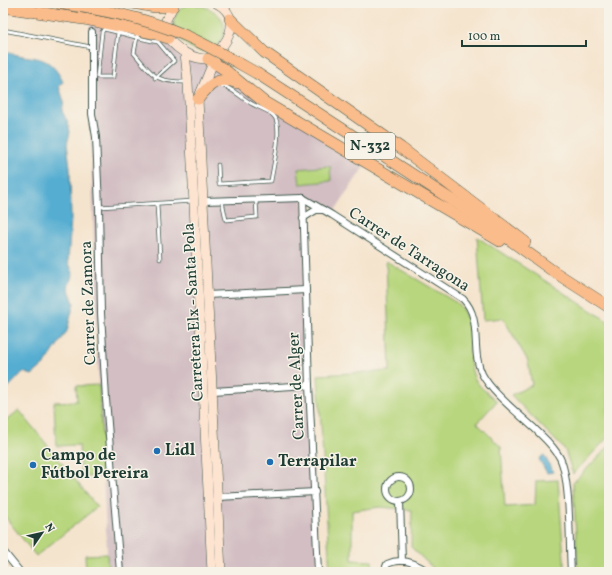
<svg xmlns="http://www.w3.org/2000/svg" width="612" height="575" font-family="Vollkorn,serif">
  <rect width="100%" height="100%" fill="#f7f3e8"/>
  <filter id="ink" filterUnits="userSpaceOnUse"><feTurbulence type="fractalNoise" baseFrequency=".025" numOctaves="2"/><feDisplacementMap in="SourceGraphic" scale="8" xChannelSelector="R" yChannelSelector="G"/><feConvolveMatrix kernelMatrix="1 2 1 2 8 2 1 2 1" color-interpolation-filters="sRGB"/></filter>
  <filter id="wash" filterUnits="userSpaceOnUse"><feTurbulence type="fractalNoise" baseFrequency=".012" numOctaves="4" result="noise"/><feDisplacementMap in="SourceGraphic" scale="16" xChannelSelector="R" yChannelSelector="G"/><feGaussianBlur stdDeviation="0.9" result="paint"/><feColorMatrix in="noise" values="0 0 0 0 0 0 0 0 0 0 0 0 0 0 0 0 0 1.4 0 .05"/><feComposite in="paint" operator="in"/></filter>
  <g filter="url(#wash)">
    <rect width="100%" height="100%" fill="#f5e4cd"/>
    <path fill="#d2bec3" d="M90,20L153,33L225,70L367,162L332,215L303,199L318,572H108L98,368L88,54Z"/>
    <g fill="#b7d67d" stroke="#6b8a58">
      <path d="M190,4C207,5 230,15 223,36C221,41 218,45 214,48C190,64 152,16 190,4Z"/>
      <path d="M330,166L331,181L300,184L298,169Z"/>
      <path d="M477,237L609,322V436L573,474L565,450L511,395L532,385L528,361L503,318L483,320Z"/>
      <path d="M386,261L457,303C478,323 463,355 475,379C479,387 490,395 497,401L477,423L501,447L505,507L535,505L536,481L558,480L565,572H437L411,547L412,510L380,507L352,511V560L372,561L373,572H330L318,375L390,371Z"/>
      <path d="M99,385L104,476L81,477L79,445L56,446L54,402L77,401L76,386Z"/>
      <path d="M19,410L97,507L36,556L3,514V423Z"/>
      <path d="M609,446V572H578L573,483Z"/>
      <path d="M107,554L108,572H86L85,555Z"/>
    </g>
    <g fill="#54add1" stroke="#3a7582">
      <path d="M3,50C29,63 47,48 63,82L59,86L64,102L62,111L68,123L70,132L67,144L70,167L71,219L68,261L73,273L68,287L74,303L67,331L45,364L32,375L23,372L3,393Z"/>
      <path d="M544,455L553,472L547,473L539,459Z"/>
    </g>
  </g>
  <g filter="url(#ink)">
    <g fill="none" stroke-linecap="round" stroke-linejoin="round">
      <g stroke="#3f564b" stroke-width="4.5">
        <g id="service">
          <path d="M3,30L91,47"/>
          <path d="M118,32L113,77H97L102,32L104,29C123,33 138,39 158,42L174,61L155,78"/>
          <path d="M138,32L134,53C154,76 154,82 186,82"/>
          <path d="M218,165L219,184L271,181C273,167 284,124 273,115C266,109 256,107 249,102C239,96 231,87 220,85"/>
          <path d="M222,201L226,220L257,217L256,200"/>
          <path d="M157,204L160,259"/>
          <path d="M99,207L193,201"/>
        </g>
      </g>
      <g stroke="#3f564b" stroke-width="8">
        <g id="minor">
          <path d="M92,32V114L96,137L99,207L101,313L106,399L120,572"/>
          <path d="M303,198L332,215L463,299C483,319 470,350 482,374C492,393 518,413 534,428C543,437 554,446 560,458C571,481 569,544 571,572"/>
          <path d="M303,198L309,385L318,572"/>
          <path d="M204,201L303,198"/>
          <path d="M303,218L316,210H323"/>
          <path d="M207,295L306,290"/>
          <path d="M213,391L309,385"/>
          <circle cx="399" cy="489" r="12"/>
          <path d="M218,497L315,492"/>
          <path d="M400,501L402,561"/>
          <path d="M3,551L20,572"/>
          <path d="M384,572L387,564C402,557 415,562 428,572"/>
        </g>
      </g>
      <g stroke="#3f564b" stroke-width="10">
        <g id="secondary">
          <path d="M175,3L166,20L168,38C178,50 192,59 208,59C228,47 244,17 216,3"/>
          <path d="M185,53L188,82L212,572"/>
          <path d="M217,53L198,99L221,572"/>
        </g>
      </g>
      <g stroke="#3f564b" stroke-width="12">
        <g id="trunk">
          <path d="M133,3L155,7L173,6"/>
          <path d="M3,7L90,20L153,33L168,38"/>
          <path d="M230,19L264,52L401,148L525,242"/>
          <path d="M208,59L225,70L264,102L500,241"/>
          <path d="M258,74L481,219L553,271L609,307"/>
          <path d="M198,99C209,85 218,75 237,83"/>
        </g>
      </g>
      <use href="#service" stroke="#fff" stroke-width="3"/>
      <use href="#minor" stroke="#fff" stroke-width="6"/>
      <use href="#secondary" stroke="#fde4d1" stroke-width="9"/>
      <use href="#trunk" stroke="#fabc8b" stroke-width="11"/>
      <g stroke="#3f564b" stroke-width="12" stroke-linecap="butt">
        <path id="trunk-bridge" d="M57,3C100,9 142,17 182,34C208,45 233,60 258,74"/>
      </g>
      <use href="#trunk-bridge" stroke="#fabc8b" stroke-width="11"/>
    </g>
  </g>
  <g fill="#1f6fb2" stroke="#f7f3e8" stroke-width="1.5">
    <circle cx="157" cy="451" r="4"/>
    <circle cx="270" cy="462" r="4"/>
    <circle cx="33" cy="465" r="4"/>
  </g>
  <g text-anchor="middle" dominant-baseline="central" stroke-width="3" stroke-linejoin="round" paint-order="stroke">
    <rect fill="#f7f3e8" stroke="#60746a" stroke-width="1" x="345" y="133" width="50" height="26" rx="3"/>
    <g font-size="15" font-weight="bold" fill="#1f3d34">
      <text x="370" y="146">N-332</text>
    </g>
    <g font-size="16" fill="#1f3d34" stroke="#f7f3e8">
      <text transform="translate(409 250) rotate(33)">Carrer de Tarragona</text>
      <text transform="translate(89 303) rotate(-92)">Carrer de Zamora</text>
      <text transform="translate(194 312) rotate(-93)">Carretera Elx - Santa Pola</text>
      <text transform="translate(297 386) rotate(-93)">Carrer de Alger</text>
    </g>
    <g font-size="16" font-weight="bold" fill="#1f3d34" stroke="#f7f3e8" text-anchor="start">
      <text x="165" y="451">Lidl</text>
      <text x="41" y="456">Campo de<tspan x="41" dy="18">Fútbol Pereira</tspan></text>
      <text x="278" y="462">Terrapilar</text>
    </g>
  </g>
  <rect width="612" height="575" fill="none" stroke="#f7f3e8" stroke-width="16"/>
  <g transform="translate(42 533) rotate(56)" stroke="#f7f3e8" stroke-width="3" paint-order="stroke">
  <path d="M0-3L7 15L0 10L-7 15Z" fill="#1f3d34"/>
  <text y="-6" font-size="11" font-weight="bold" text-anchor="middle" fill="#1f3d34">N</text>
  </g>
  <path d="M462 40v6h124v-6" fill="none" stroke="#1f3d34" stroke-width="2"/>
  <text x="468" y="40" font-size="12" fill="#1f3d34" stroke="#f7f3e8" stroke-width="3" paint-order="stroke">100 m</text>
</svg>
